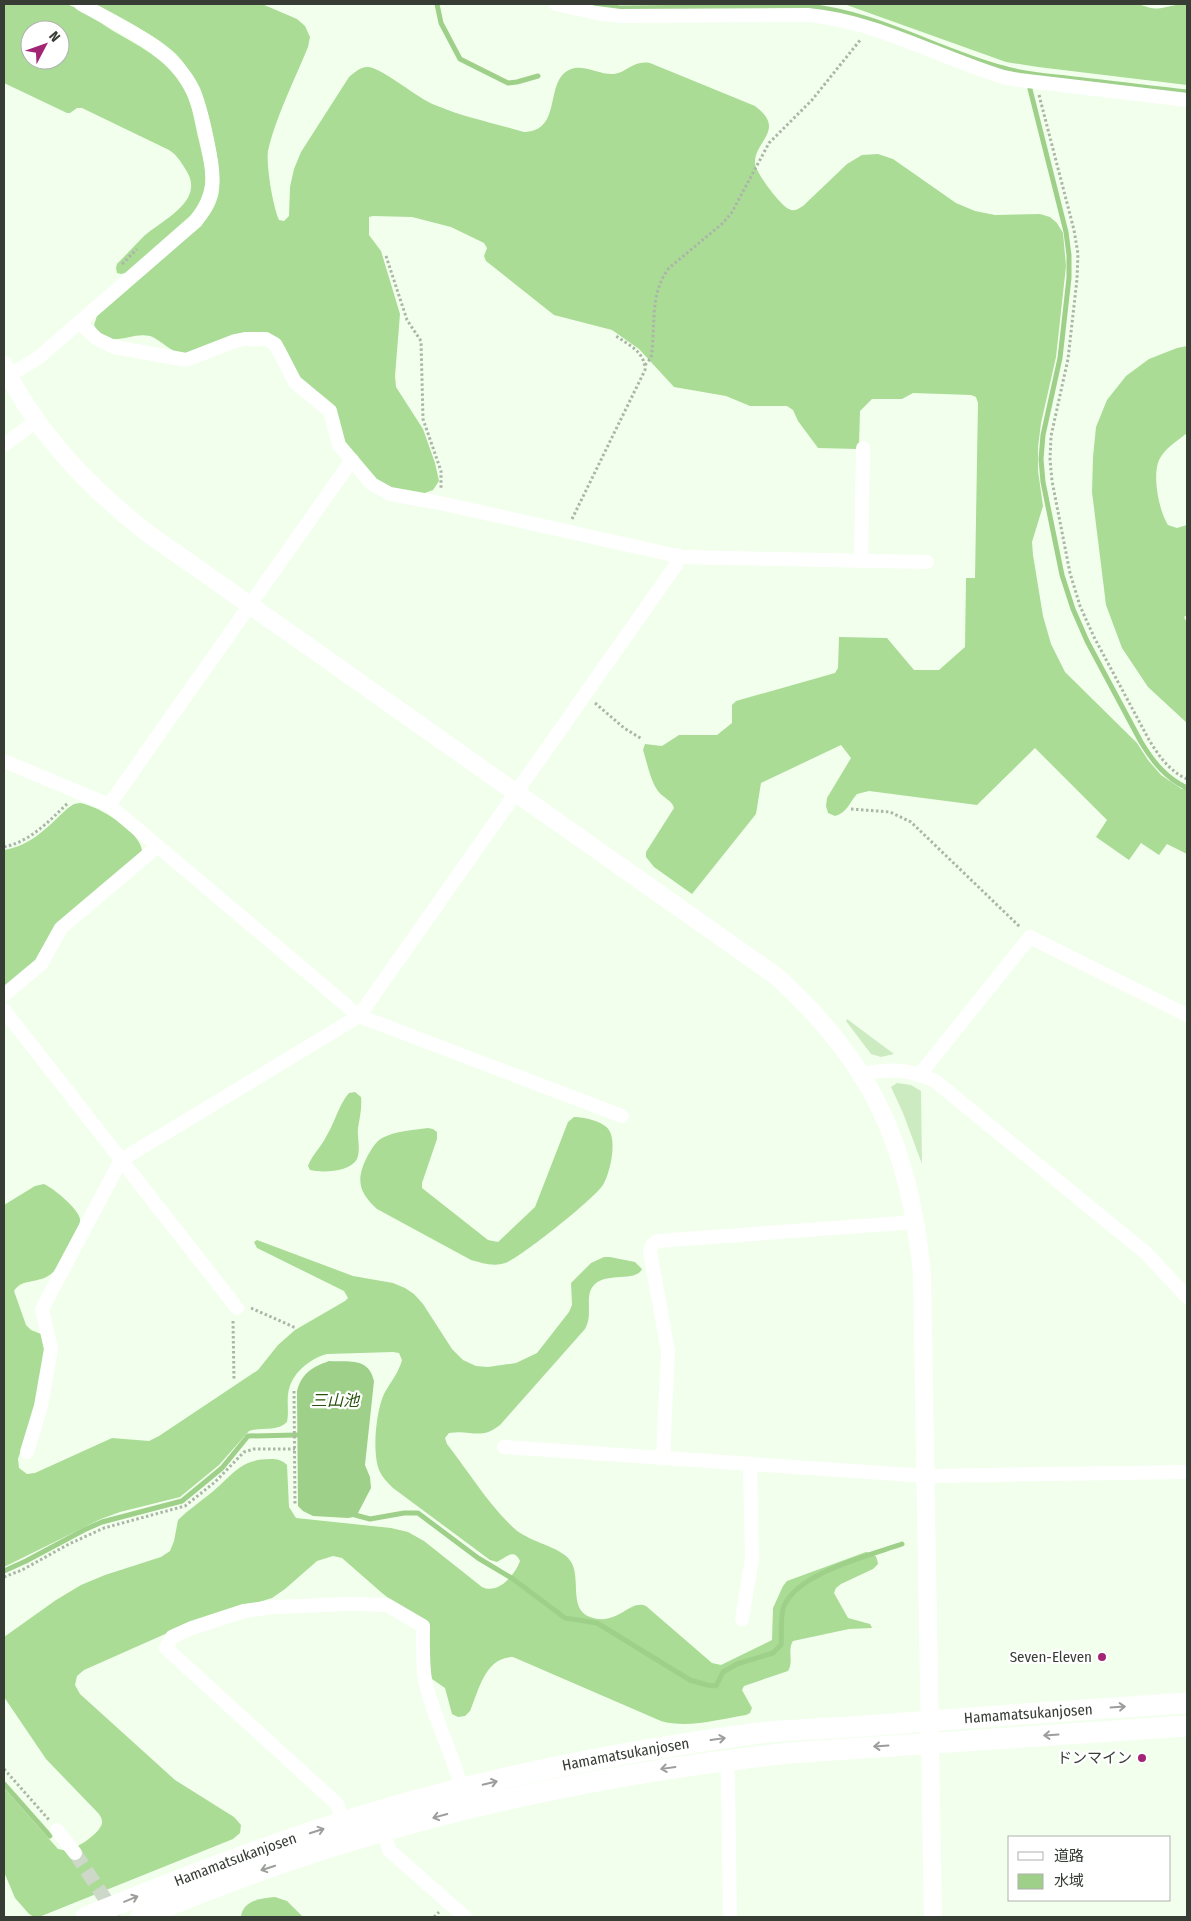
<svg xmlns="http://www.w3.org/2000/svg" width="1191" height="1921" font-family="'Fira Sans Condensed','Noto Sans JP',sans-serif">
  <rect width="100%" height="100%" fill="#f2ffed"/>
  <g fill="#cdebc0">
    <path d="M847,1019L894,1054L881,1057L871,1054L846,1021Z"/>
    <path d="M897,1083L911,1085L921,1091L922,1164L903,1113L891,1087Z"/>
  </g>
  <g fill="#aadc96" fill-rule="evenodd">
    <path d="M4,4C16,4 60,1 69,5C85,11 100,23 115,32C143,48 171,62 186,93C193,107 195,125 199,141C206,171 212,190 190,216L125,273L121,274L117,273L116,268L117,264C126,255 135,245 144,236C163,219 206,201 186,170C181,162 177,155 169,150L82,108H77L70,113H67L4,83ZM30,30H60V60H30Z"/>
    <path d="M95,4H262L297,19L305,26L310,37L308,47C295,79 275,119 268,151C266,165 273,207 279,220L284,221L289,216L290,187L294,169L301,152L349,77C355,72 361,66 369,67C385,70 417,98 435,105C463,117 494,123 524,132C564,131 543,80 571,69C584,64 600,75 614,74C628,72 633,60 650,63L755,106C787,130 754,141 755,163C755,172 781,206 789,209C794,212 798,209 803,206L847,164L862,155L878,154L893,159L956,203L975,211L995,215L1040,214L1050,217L1057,223L1063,233L1066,266L1056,357L1041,423L1038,447V471L1043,506L1032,542L1033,555L1043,616L1051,644L1065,672L1137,743L1148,760L1161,775L1182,789L1187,785V854L1167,844L1159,855L1141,843L1129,860L1096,837L1107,820L1035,748L977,805L869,791L857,794C849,803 847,813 835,816L828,813L826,806L827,798L851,758L841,745L761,783L756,814L692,894L654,867L646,857V852L674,808C672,800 663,798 658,791C650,780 647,762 643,750L645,744L662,746L679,735H717L732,723V705L736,701L835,673L838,668L839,637L887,638L914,670H939L965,647L966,578H975L978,403L976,397L971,395L913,393L902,399H872L860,411L859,445L857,449L818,448L798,421L793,410L787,406H750L726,396L674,387L639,349L612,330L554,315L486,261L484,256L487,248L484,243L451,227L412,217L373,216L369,217V235L381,251L400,314L395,376L396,387L423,429L435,463L439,481L433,490L422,494L392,489L376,479L344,442L335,407L300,378L268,334C244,331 228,339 205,347C200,349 193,352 187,353C173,356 162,340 150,336C130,331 108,352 94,325L97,316L201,226C208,217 215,208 218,196C224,173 209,111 200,88C194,76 185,64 176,54C155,34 120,19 95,4Z"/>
    <path d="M844,4H1139C1162,14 1165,4 1187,4V85L1038,67L1006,62Z"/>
    <path d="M1187,346V433C1177,441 1165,448 1159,460C1152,476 1159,511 1168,525L1177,528L1187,525V615L1184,617L1187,623V723L1148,687L1122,648L1106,605L1092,492L1093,457L1096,427L1107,400L1126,376L1149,359L1177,348Z"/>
    <path d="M80,803C99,806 141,832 142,851L37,961L4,989V850C33,845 47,827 68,808L74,804Z"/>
    <path d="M355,1092L361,1097C362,1107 360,1117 358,1128C357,1137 361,1150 357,1159C350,1172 323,1173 310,1170L308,1166C312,1155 322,1146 327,1135C335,1122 339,1104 349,1093Z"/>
    <path d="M574,1117C584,1117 603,1121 609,1130C617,1142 610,1173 603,1185C595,1198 519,1259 505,1263C494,1267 482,1263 471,1260L377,1209C358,1192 356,1179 367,1157C371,1150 375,1142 382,1138C395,1131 413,1130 428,1128L433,1129L437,1132V1139L422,1183V1188L488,1240L498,1242L535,1207L568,1122Z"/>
    <path d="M44,1184C53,1188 78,1208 80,1219C81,1229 70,1242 66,1251C61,1260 57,1271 48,1276C37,1283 21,1279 14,1291L26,1325L31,1330L41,1334C53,1359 27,1432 18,1459L19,1468L27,1474L35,1473L112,1438L149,1441L159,1436L258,1370L278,1345L295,1330L345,1301L348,1298L344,1291L257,1248L254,1242L257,1240L353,1276L393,1283L405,1288L414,1294L423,1304L452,1349L463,1360L476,1366L488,1367L516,1363L537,1353L569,1312L572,1305L571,1283L591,1263L604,1257H610L635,1262L642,1269C636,1282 609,1272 595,1284C583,1295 594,1314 585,1329L500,1425C480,1441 471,1429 449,1433L445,1438L447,1444C469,1472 489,1506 516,1530C531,1542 559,1547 569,1559C583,1575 567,1609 590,1617C618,1627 629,1599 646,1606L712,1663L721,1665L772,1640L773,1608L783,1586L787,1581L866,1552C874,1553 877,1555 878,1564L873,1569L841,1584L836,1588L834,1593L848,1618L870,1624L872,1628L849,1629L793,1641C787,1650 794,1662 788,1671L744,1686L742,1690L752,1708L750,1713L746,1715C719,1719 688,1729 661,1721L513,1657C485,1657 479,1690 470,1711L465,1716L458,1717L452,1714L445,1688L432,1679L430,1674L429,1664V1630L382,1593L342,1558L333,1556L317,1561L285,1589L272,1598L190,1623L84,1670L77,1676L75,1685L80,1694L175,1780L234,1817L241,1825L240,1833L233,1839L39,1917H34L29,1914L15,1898L4,1872V1788L58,1849C61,1849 64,1851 66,1850C76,1850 104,1831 102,1821C102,1818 100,1816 99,1814L46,1759L4,1697V1637L56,1600L81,1585L105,1575L161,1557L170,1551L174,1541L178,1520C188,1510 200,1502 211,1493C233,1475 240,1459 270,1459C278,1459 282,1460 287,1465L289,1507L296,1518L391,1528L408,1532L424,1541L482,1587C498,1595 515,1575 520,1561C514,1548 506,1557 497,1562L490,1560L393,1488C387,1482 382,1477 379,1470C372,1452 376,1411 384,1394C390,1383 399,1372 402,1360L399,1353L393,1352L327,1354C309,1359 290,1374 288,1395C287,1404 289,1413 287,1422C277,1432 262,1427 249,1431L219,1465L180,1497L120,1512L101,1519L4,1567V1205L35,1186Z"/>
    <path d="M275,1897L287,1901L303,1917H241C242,1901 261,1898 275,1897Z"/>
  </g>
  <path fill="#9fd08a" d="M329,1361C349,1362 369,1357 374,1381L365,1465L370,1477L371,1488L358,1513L354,1517L348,1518L313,1516L303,1511L298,1506L297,1391C302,1373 312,1367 329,1361Z"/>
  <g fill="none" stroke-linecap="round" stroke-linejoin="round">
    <g stroke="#9fd08a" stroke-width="5">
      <path d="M437,4L441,23L460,59L508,83L517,82L538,76"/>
      <path d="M592,4L620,8L808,6C877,13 937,50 1003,68C1026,75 1050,76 1074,79C1112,83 1150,88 1187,92"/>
      <path d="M1030,89L1066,232L1069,255V278L1060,358L1043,435L1041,459L1043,482L1062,575L1073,609L1087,641L1141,742C1153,762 1166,778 1187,788"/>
      <path d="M355,1515L370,1519L404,1513H418L478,1558L513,1579L565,1618L597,1623L690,1680L707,1685L716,1686L723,1672L737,1664L773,1653L781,1645C782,1635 780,1614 784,1606C798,1573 870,1555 902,1544"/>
      <path d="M4,1571L26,1561L84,1530L102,1522L182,1501L222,1468L248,1436L297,1435"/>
      <path d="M4,1784L50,1836"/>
    </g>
    <path stroke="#cdd8c8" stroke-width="14" stroke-dasharray="14 7" stroke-linecap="butt" d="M75,1853L117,1917"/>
    <g stroke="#acb6a8" stroke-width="3" stroke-dasharray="2.5 2.5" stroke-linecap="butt">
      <path d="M1039,95L1074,230L1078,254L1077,279L1068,359L1051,436L1050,459L1052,481L1070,573L1080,606L1094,637L1148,738C1158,755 1169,771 1187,779"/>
      <path d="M386,256L407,320L421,341L423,419L441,471V490"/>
      <path d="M122,264L137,249"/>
      <path d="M645,365L651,358C656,327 649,293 669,268L723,223L732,212L769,143L812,100L861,39"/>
      <path d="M572,519L645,370C645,352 629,345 616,336"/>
      <path d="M595,703L624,728L642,739"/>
      <path d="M851,809L890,812L911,822L1020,927"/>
      <path d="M4,847C31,841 48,822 68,803"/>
      <path d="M251,1308L296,1328"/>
      <path d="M233,1321L234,1380"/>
      <path d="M294,1391L295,1506"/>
      <path d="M4,1577L22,1570L69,1544L104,1528L185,1506L215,1482L244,1452L254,1449H295"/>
      <path d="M4,1769L50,1821"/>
      <path d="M434,1917L439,1912"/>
    </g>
    <g stroke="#fff" stroke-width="14">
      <path d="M556,4L596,13L620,16L808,15C875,21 938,57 1003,77L1019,80L1187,100"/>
      <path d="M79,322L97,339L114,347L186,360L235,341L245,339H266L275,344L280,353L295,382L330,411L339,445L344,451L372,484L390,494L440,503L682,557L927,562"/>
      <path d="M8,376L38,358L196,221C216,195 215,177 208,146C204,128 201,108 193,91C174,48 120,26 81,4"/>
      <path d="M4,445L36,421"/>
      <path d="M861,561L863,448"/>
      <path d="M4,761L109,805L359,1016L622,1116"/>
      <path d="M109,805L352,460"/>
      <path d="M4,995L41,964L61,928L158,846"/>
      <path d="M4,1010L237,1308"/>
      <path d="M861,1074C892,1069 907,1068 935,1081L1146,1253L1187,1297"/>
      <path d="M920,1074L1030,937L1187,1015"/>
      <path d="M504,1447L926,1476L1187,1472"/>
      <path d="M27,1452L41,1406L51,1349L42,1309L121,1160L359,1016L676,565L677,555"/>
      <path d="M663,1458L668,1351L650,1252C651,1246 653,1243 658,1241L916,1222"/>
      <path d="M742,1619L752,1559L750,1464"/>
      <path d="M726,1760L728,1778L730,1917"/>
      <path d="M343,1822L337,1804L166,1648L172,1637L192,1628L244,1611L274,1607L350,1604L387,1605L423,1626C423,1644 422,1662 425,1680C433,1717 452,1752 462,1789"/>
      <path d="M57,1830L75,1853"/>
      <path d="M384,1831L389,1850L465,1917"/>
    </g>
    <path stroke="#fff" stroke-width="18" d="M4,365C9,379 18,392 26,405C58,455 99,495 146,532L776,976C872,1062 910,1147 922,1274L933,1917"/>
    <g stroke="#fff" stroke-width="21">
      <path id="s1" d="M86,1917C174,1882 262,1847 352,1819C482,1779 617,1752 752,1734C789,1729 827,1729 865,1726C972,1717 1080,1710 1187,1703"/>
      <path d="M141,1917C347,1829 567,1777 789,1753L1187,1726"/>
    </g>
  </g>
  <defs><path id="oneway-shaft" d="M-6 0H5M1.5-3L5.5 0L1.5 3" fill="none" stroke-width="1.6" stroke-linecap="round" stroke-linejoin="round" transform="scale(1.25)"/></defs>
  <g stroke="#9b9e9a">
    <use href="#oneway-shaft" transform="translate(1118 1707) rotate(-4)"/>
    <use href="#oneway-shaft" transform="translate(1051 1735) rotate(176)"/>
    <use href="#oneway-shaft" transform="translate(718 1739) rotate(-8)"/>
    <use href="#oneway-shaft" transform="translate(881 1746) rotate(176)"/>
    <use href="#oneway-shaft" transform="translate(668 1768) rotate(172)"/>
    <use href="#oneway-shaft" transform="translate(490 1783) rotate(-13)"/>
    <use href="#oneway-shaft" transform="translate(440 1816) rotate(165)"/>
    <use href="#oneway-shaft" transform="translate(317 1831) rotate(-18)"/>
    <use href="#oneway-shaft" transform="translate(268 1868) rotate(162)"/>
    <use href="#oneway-shaft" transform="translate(131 1899) rotate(-22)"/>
  </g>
  <g fill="#a32475" stroke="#fff" stroke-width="2">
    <circle cx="1102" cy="1657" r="5"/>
    <circle cx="1142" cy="1758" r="5"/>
  </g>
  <g text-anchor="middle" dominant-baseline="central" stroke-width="4.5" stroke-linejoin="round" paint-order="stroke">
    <g font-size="15" fill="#373c35" stroke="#fff" text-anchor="end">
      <text x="1092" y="1657">Seven-Eleven</text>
      <text x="1132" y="1758">ドンマイン</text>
    </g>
    <g font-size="15" fill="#373c35" stroke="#fff">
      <text stroke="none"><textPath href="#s1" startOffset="970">Hamamatsukanjosen</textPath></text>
      <text stroke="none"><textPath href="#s1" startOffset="565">Hamamatsukanjosen</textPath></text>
      <text stroke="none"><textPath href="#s1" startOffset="160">Hamamatsukanjosen</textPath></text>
    </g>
    <g font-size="16" font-style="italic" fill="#26520a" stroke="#fff">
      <text x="335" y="1400">三山池</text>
    </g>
  </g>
  <rect width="1191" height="1921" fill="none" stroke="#373c35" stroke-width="10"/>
  <rect x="1008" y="1836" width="162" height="65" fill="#ffffff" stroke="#afb1ae"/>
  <rect x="1018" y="1852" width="25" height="8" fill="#ffffff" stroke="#afb1ae"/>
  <text x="1054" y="1861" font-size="15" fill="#373c35">道路</text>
  <rect x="1018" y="1874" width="25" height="15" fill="#9fd08a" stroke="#afb1ae"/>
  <text x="1054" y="1886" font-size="15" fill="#373c35">水域</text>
  <g transform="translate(45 45) rotate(49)"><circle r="24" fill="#ffffff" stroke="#afb1ae"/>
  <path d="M0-4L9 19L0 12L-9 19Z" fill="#a32475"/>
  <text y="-8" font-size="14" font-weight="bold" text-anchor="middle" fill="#373c35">N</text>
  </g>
</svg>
